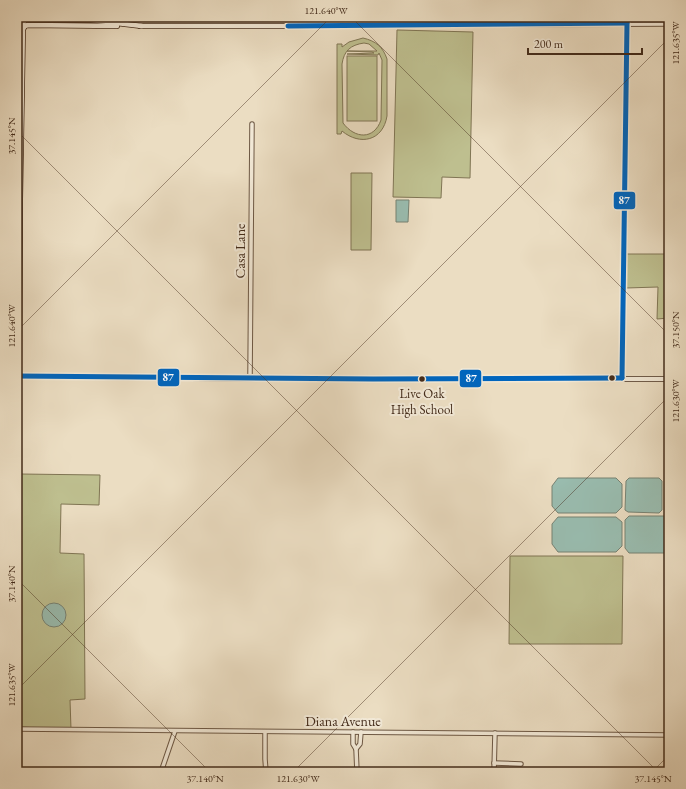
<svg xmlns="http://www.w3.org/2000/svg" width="686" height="789" font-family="'EB Garamond',serif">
  <rect width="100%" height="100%" fill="#ebddc2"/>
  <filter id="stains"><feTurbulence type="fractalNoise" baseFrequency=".005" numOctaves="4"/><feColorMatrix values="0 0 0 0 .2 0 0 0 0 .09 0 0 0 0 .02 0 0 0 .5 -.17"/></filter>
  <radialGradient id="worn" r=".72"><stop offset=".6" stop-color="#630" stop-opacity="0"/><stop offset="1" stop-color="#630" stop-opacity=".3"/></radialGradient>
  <g fill="#bebf8f" stroke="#807554" fill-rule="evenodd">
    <path d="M397,30L473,32L470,178L442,177L441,198L393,197Z"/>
    <path d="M363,38C376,41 383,47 387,59V116C383,141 360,146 342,131L341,134H337V44H342V47L349,42ZM364,43L369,44L377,51H347L372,52L374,53L347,54L378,55L379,53L382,60L381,120C374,140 355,139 343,123L342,64C344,51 350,45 364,43Z"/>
    <rect x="347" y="56" width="30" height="65"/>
    <path d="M351,173H372L371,250H351Z"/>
    <path d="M626,254H669V318L657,319L658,287L626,288Z"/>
    <path d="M20,474L100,475L99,505L61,504L60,553L84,554L85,699L70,700L71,729L17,727Z"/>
    <path d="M510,556H623L622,644H509Z"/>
  </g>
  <g fill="#99bcaf" stroke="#778273">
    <path d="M396,200H409L408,222H396Z"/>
    <path d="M558,478H616L622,484V507L616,513H558L552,506V486Z"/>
    <path d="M629,478H659L662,481V510L659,513L628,512L625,510L626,481Z"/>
    <rect x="666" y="478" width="3" height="35"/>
    <path d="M629,516H669V553H629L625,548V520Z"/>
    <path d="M558,517H616L622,522V546L616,552H558L552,544V524Z"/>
    <circle cx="54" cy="615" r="12"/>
  </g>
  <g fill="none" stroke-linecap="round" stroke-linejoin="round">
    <g stroke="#6d5844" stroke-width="5.5">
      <g id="street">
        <path d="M288,26L669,24"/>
        <path d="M250,378L252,124"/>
        <path d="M622,378L627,23"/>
        <path d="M17,729L669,735"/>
        <path d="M265,732V759L266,772"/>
        <path d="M353,732V744L356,749L357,772"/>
        <path d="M356,749L360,744L361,732"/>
        <path d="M494,763L521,764"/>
        <path d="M161,772L175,731"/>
        <path d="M494,772L495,733"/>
      </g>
    </g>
    <g stroke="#432b1a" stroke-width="6">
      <g id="secondary">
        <path d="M140,26H288L290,17"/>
        <path d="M23,29L25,26L28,25L117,26"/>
        <path d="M17,376L276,379H669"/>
        <path d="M17,709L20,199L23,24L25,20L29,19L91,20L142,26"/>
      </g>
    </g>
    <use href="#street" stroke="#f2e9d7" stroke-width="3.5"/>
    <use href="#secondary" stroke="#f2e9d7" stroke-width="4.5"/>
    <g stroke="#f2e9d7" stroke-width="8">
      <g id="bus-1">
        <path d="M288,26L627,23"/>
        <path d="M17,376L373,379L622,378"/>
        <path d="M622,378L627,23"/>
      </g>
    </g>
    <use href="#bus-1" stroke="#0065bd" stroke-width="5"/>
  </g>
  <path fill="none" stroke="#432b1a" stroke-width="1" stroke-opacity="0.45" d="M351,17L669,335M17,131L658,772M17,331L331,17M17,579L210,772M17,690L669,38M293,772L669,396M652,772L669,755"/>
  <g fill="#432b1a" stroke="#f2e9d7" stroke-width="1.5">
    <circle cx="612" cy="378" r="3.5"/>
    <circle cx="422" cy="379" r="3.5"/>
  </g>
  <g text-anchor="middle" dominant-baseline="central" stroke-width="4" stroke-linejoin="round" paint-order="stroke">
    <g font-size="13" fill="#432b1a" stroke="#f2e9d7">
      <text x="422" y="393">Live Oak<tspan x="422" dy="16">High School</tspan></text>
    </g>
    <g font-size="14" fill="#432b1a" stroke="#f2e9d7">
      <text transform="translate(240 251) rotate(-90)">Casa Lane</text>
      <text x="343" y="721">Diana Avenue</text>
    </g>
  </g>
  <g stroke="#f2e9d7" stroke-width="1.5">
    <rect x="613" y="191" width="23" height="19" rx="4" fill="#0065bd"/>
    <rect x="157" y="368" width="23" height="19" rx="4" fill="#0065bd"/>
    <rect x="459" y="369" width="23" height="19" rx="4" fill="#0065bd"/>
  </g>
  <g font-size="11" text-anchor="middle" font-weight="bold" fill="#fff">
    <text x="624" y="204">87</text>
    <text x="168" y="381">87</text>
    <text x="471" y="382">87</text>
  </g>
  <rect width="686" height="789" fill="none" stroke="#ebddc2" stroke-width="44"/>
  <path d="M528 48v6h114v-6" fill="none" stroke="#432b1a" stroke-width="2"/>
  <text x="534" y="48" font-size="12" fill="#432b1a" stroke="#f2e9d7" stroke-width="3" paint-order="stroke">200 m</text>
  <rect x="22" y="22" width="642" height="745" fill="none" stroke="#432b1a" stroke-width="1.5"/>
  <g font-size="10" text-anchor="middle" fill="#432b1a">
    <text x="326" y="14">121.640°W</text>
    <text transform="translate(675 43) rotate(-90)" y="4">121.635°W</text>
    <text transform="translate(11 136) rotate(-90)" y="4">37.145°N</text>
    <text transform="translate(11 326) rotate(-90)" y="4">121.640°W</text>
    <text transform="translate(675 330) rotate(-90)" y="4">37.150°N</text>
    <text transform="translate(675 401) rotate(-90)" y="4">121.630°W</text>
    <text transform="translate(11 584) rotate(-90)" y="4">37.140°N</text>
    <text transform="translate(11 685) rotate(-90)" y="4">121.635°W</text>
    <text x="205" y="782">37.140°N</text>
    <text x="298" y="782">121.630°W</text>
    <text x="653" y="782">37.145°N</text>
  </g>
  <rect width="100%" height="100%" filter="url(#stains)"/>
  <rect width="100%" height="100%" fill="url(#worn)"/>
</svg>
